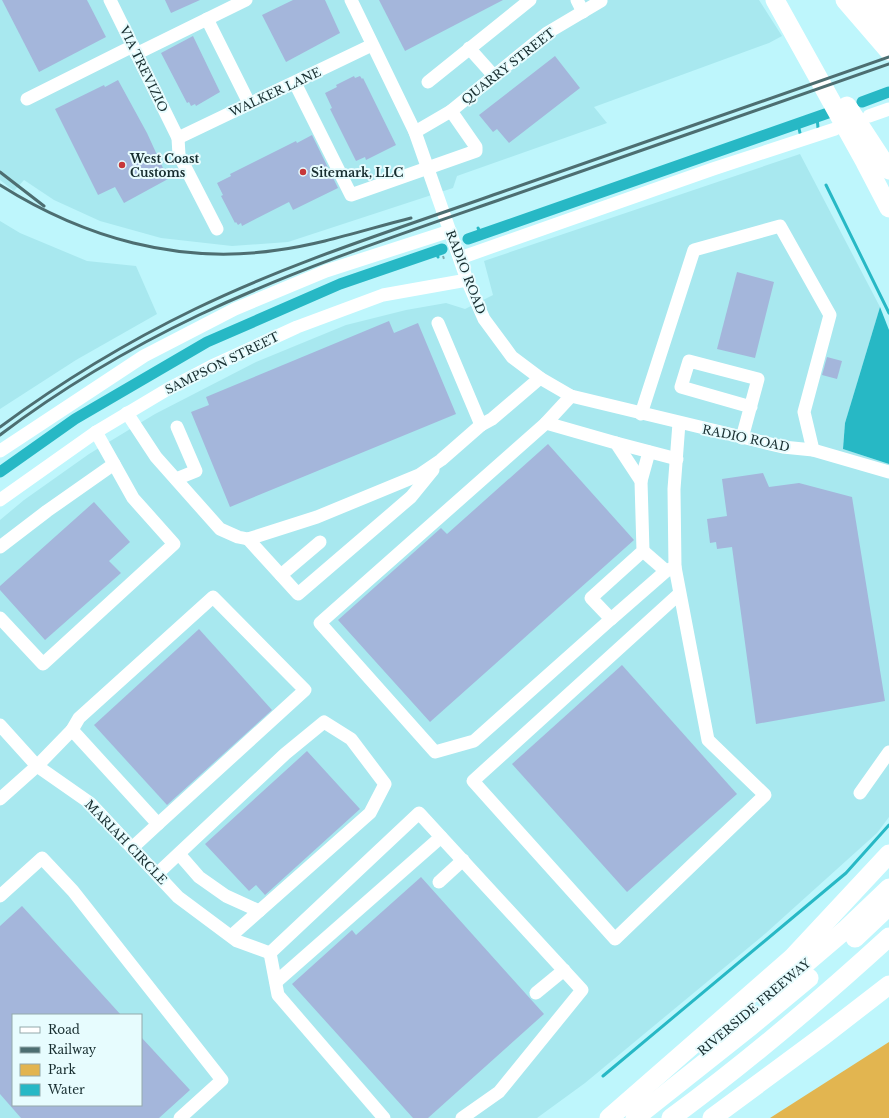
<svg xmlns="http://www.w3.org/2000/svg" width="889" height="1118" font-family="'Libre Baskerville',serif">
  <rect width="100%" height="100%" fill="#bef6fc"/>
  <g fill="#a8e8ef" fill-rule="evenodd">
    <path d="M0,0H759L782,36L769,43L594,107L607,123L457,176L453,188L288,242L232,246L161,238L100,221L54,200L24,180L14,191L0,180Z"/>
    <path d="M800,154L880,307L845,423L843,449L889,464V817L877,833L766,933L585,1083L537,1118H0V520L24,500L89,454L155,414L256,362L346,325L406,310L446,303L465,309L493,295L484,261ZM13,1015H141V1105H13Z"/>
    <path d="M0,221L20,233L87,261L136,266L157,314L76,360L0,409Z"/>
  </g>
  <path fill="#e2b550" d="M889,1042V1118H770Z"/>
  <path fill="#27b8c5" d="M880,307L889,330V464L843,449L845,423Z"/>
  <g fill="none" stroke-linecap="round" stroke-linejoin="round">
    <g stroke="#27b8c5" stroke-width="3">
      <path d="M817,117L818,128"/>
      <path d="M798,124L800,133"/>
      <path d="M826,185L889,313"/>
      <path d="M478,228L480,232"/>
      <path d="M436,251L438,257"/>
      <path d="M103,402L105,405"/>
      <path d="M603,1076L846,873L889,825"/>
    </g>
    <g stroke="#27b8c5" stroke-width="11">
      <path d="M862,102L889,92"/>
      <path d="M468,239L828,113"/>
      <path d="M0,472L75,419L207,342L340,284L442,249"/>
    </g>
  </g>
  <g fill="#a4b6db">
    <path d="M2,0H87L106,37L39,72Z"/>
    <path d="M165,0H200L171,13Z"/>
    <path d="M293,0H325L340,33L286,62L262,15Z"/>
    <path d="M379,0H503L405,51Z"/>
    <path d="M193,36L220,92L196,106L195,104L191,106L189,102L187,103L161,53Z"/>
    <path d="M555,56L580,88L509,143L497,129L493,132L479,115Z"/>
    <path d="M354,76L355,78L360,76L362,79L363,78L396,145L366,160L365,157L356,161L330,109L332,108L325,93L337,87L336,85Z"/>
    <path d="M118,80L147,133L168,179L124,203L115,187L98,195L55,109L104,85L105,87Z"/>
    <path d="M312,135L338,188L293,210L289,202L242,226L241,223L238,225L236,222L235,223L221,196L223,195L217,183L231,176L230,174L296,141L297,143Z"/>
    <path d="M737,272L774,282L755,358L717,349Z"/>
    <path d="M389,321L394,333L418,323L456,414L230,507L191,412L209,405L206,397Z"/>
    <path d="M827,357L842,361L837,379L822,375Z"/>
    <path d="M548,444L634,540L430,722L338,620L441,528L447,534Z"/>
    <path d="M763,473L769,487L799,483L852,497L885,701L756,724L732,547L717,549L716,542L710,543L707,519L727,516L722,479Z"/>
    <path d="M94,502L130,542L109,561L121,573L45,640L0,590V586Z"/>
    <path d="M199,629L272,710L167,805L94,725Z"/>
    <path d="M622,665L737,794L627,892L512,764Z"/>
    <path d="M307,751L360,809L265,895L256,885L249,891L205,844Z"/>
    <path d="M421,877L544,1014L428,1118H413L292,984L352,930L356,935Z"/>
    <path d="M22,906L121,1015H13V1105H141V1037L190,1090L159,1118H21L0,1094V926Z"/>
  </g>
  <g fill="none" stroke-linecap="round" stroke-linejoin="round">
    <path stroke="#7faaaf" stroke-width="2" stroke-dasharray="3 2" stroke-linecap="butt" d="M443,256L444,259"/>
    <g stroke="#fff" stroke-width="13">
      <path d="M110,0L178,138L179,155L217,229"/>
      <path d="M351,0L415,132L467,280L484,319L512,357L540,378L571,396L783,447L813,450L889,472"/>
      <path d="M577,0L583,12"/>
      <path d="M207,19L249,103"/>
      <path d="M469,48L494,76"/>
      <path d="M136,54L246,0"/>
      <path d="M428,82L530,0"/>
      <path d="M295,83L351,195L476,151V147L451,111"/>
      <path d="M27,99L133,46"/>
      <path d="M869,116L889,109"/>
      <path d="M415,132L451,111L547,33L601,1"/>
      <path d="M178,138L372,45"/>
      <path d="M460,258L713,169L835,129"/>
      <path d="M438,323L481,425L492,419L540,378"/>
      <path d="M571,396L546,423L616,443L641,481L643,551L591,598L611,619L666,571L675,567L674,489L679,423"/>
      <path d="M127,413L156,457L220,529L238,537L248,539L317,517L419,475L441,460L481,425"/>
      <path d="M641,414L694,250L780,226L830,315L804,412L813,450"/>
      <path d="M546,423L320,623L435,752L474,741L611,619"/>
      <path d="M742,438L758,379L689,361L681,387L751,407"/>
      <path d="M616,443L677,459"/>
      <path d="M0,451L144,356L235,309L326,271L450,231"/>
      <path d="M176,479L196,471L177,427"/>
      <path d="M641,481L649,452"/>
      <path d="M0,500L96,432L168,389L212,366L297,327L383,295L467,280"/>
      <path d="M248,539L298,594L411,497L433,470"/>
      <path d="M0,547L47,511L114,464L96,432"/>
      <path d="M643,551L666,571"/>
      <path d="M675,567L708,740L765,795L615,939L473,781L679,594"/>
      <path d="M281,575L320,542"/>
      <path d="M0,618L43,664L174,544L133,498L114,464"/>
      <path d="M0,725L37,766L90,803L178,897L237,941L270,953"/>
      <path d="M72,730L79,718L213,597L305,690L158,824"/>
      <path d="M860,793L889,752"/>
      <path d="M0,799L37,766L72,730L158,824L132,848"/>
      <path d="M179,854L199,877L226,896L259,911"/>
      <path d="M157,874L285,754L324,722L351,739L385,784L370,813L231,936"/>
      <path d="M439,882L463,860"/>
      <path d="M0,896L42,858L73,891L222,1080L180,1118"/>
      <path d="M270,953L419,813L582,990L499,1092L462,1118"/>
      <path d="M270,953L278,995L384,1118"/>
      <path d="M276,982L441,837"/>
      <path d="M536,993L564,970"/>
    </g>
    <g stroke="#fff" stroke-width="19">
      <path d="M775,0L865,162L889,208"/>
      <path d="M845,0L889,51"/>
      <path d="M862,0L889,30"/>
      <path d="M881,0L889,9"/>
      <path d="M847,106L889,170"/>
      <path d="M855,938L889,906"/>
      <path d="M784,982L845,930L889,888"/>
      <path d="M609,1118L792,958L889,854"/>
      <path d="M635,1118L751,1026L809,978"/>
      <path d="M671,1118C747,1062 819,1001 889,937"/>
      <path d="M712,1118L823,1036L889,985"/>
    </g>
    <g stroke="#4d6e71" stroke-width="3">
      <path d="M0,172L44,206"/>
      <path d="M0,185C84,238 179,265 278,250C323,244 367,229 411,218"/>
      <path d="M0,427C61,382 127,342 195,309C292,262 397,229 499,193C629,148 759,102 889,57"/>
      <path d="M0,435C62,388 130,348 199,315C296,269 398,235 499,200C629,155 759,109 889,64"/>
    </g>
  </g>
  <g fill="#c7383a" stroke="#e7fcfe" stroke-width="1.5">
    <circle cx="122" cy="165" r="4"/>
    <circle cx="303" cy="172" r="4"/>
  </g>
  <g text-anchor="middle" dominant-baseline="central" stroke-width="4" stroke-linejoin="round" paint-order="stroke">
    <g font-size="12" fill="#172d2f" stroke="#e7fcfe">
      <text transform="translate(508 66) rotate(-38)">QUARRY STREET</text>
      <text transform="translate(144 69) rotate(64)">VIA TREVIZIO</text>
      <text transform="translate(275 92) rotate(-25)">WALKER LANE</text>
      <text transform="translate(466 272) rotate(69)">RADIO ROAD</text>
      <text transform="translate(222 363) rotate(-26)">SAMPSON STREET</text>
      <text transform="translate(746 438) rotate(12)">RADIO ROAD</text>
      <text transform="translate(126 842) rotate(46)">MARIAH CIRCLE</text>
      <text transform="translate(754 1007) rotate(-40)">RIVERSIDE FREEWAY</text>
    </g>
    <g font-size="12" font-weight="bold" fill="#172d2f" stroke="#e7fcfe" text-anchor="start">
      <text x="130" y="158">West Coast<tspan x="130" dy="14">Customs</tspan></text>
      <text x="311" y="172">Sitemark, LLC</text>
    </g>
  </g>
  <rect x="12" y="1014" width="130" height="92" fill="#e7fcfe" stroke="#94a9ab"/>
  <rect x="20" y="1027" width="20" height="6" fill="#ffffff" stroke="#94a9ab"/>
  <text x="48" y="1034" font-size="12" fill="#172d2f">Road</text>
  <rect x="20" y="1047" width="20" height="6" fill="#4d6e71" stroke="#94a9ab"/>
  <text x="48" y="1054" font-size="12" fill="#172d2f">Railway</text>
  <rect x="20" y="1064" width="20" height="12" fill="#e2b550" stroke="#94a9ab"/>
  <text x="48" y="1074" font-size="12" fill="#172d2f">Park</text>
  <rect x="20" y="1084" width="20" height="12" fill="#27b8c5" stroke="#94a9ab"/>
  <text x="48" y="1094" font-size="12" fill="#172d2f">Water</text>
</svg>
